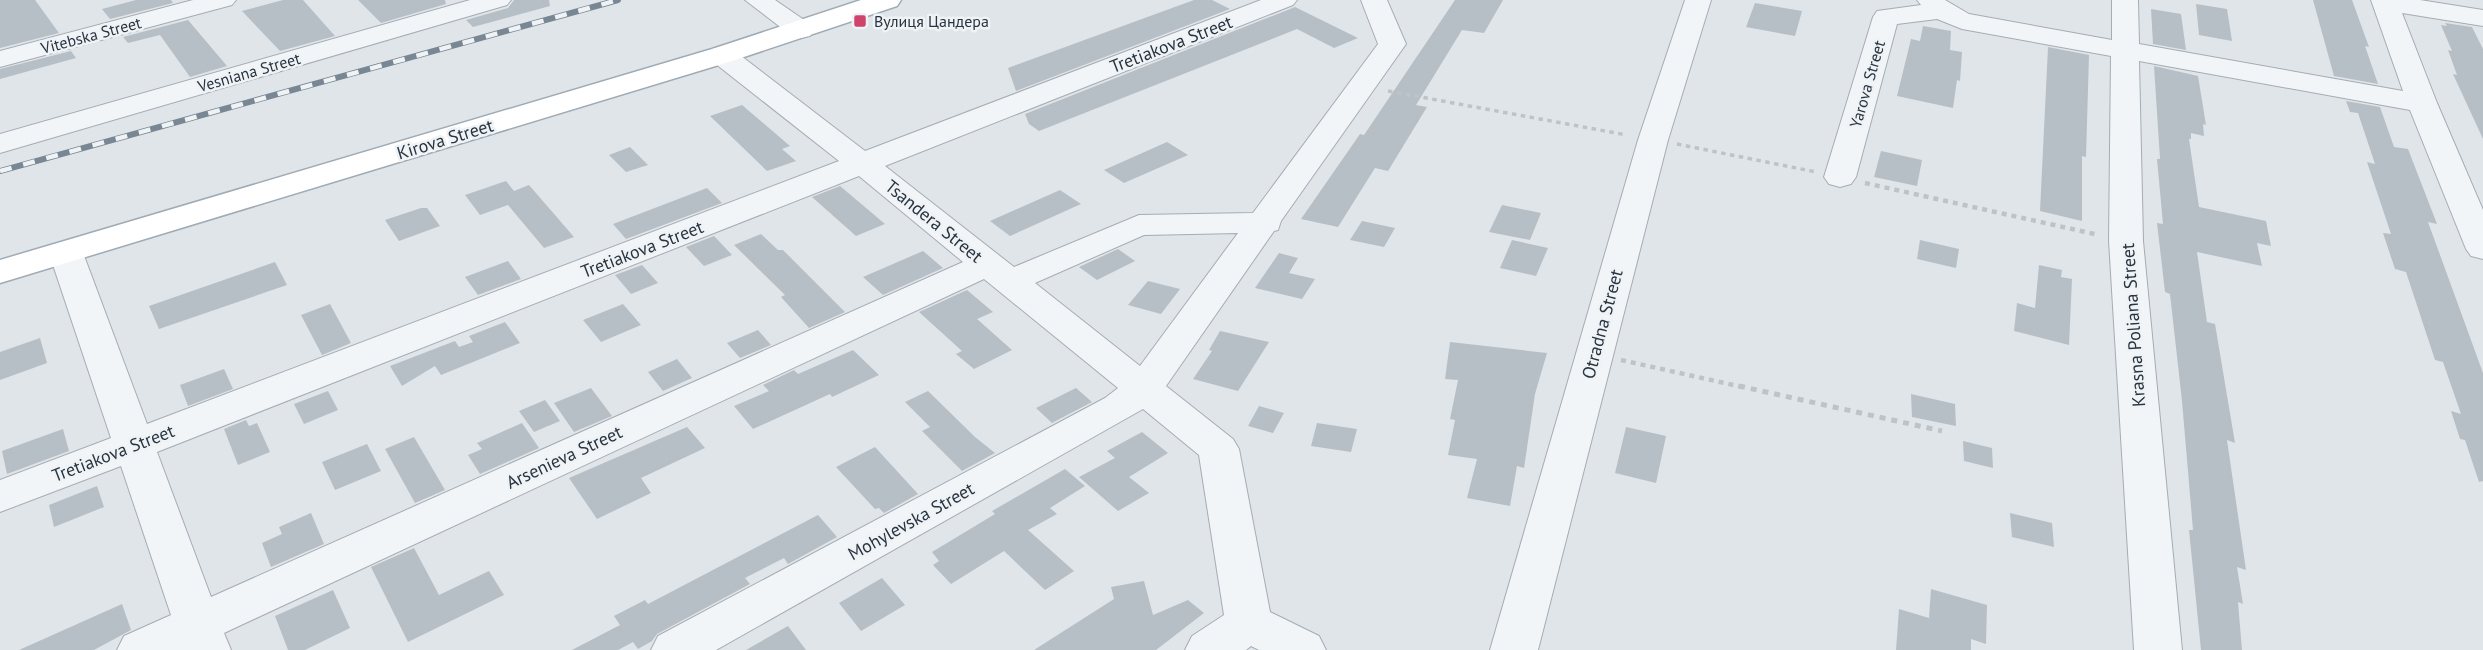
<svg xmlns="http://www.w3.org/2000/svg" width="2483" height="650" font-family="'PT Sans',sans-serif">
  <rect width="100%" height="100%" fill="#e0e5e9"/>
  <g fill="#b7bfc6">
    <path d="M0,0H35L59,33L0,48Z"/>
    <path d="M136,0H171L173,3L110,19L102,9Z"/>
    <path d="M283,0H303L335,36L280,51L242,11Z"/>
    <path d="M358,0H445L446,4L381,23Z"/>
    <path d="M514,0H549L550,6L473,27L466,20L508,8Z"/>
    <path d="M1194,0H1212L1230,9L1016,91L1008,68Z"/>
    <path d="M1455,0H1503L1484,33L1462,30L1416,105L1427,107L1388,171L1375,168L1338,227L1301,219L1360,134L1364,135Z"/>
    <path d="M2313,0H2352L2369,47L2365,46L2378,84L2334,76Z"/>
    <path d="M1755,3L1802,11L1795,36L1746,27Z"/>
    <path d="M2196,4L2227,9L2232,41L2199,35Z"/>
    <path d="M1295,7L1358,38L1334,48L1297,29L1039,131L1029,124L1025,114Z"/>
    <path d="M2151,9L2181,14L2186,50L2153,44Z"/>
    <path d="M188,20L227,66L190,77L160,35L128,43L123,37Z"/>
    <path d="M2445,23L2472,27L2483,49V139L2453,74L2457,75L2448,50L2452,51L2441,25L2447,26Z"/>
    <path d="M1923,26L1951,31L1950,50L1962,52L1960,81L1957,80L1953,108L1897,96L1911,39L1920,41Z"/>
    <path d="M2048,47L2089,55L2086,157L2082,156V221L2040,211Z"/>
    <path d="M71,51L76,58L0,79V69Z"/>
    <path d="M2154,66L2198,76L2206,125L2203,124L2204,136L2191,133V139H2189L2199,207L2266,221L2271,246L2257,243L2262,266L2197,252L2207,322L2215,324L2235,443L2227,440L2246,570L2237,567L2243,604L2238,602L2242,650H2201L2189,530H2193L2182,401L2170,294L2165,292L2157,223L2163,224L2157,159H2160Z"/>
    <path d="M2346,101L2380,107L2394,147L2408,149L2437,224L2428,222L2483,373V481L2479,482L2465,440L2460,439L2451,411L2461,414L2443,362L2435,360L2406,272L2395,269L2383,233L2391,234L2367,162L2375,164L2358,113L2350,112Z"/>
    <path d="M742,105L790,146L782,149L796,161L767,171L710,116Z"/>
    <path d="M1167,142L1188,155L1124,183L1104,170Z"/>
    <path d="M630,147L648,165L626,172L609,155Z"/>
    <path d="M1881,151L1922,160L1917,186L1874,177Z"/>
    <path d="M506,181L514,191L529,185L574,237L544,248L508,205L480,215L465,195Z"/>
    <path d="M840,186L885,224L856,236L812,197Z"/>
    <path d="M707,188L722,203L626,239L613,224Z"/>
    <path d="M1060,190L1081,204L1010,236L990,221Z"/>
    <path d="M1502,205L1541,213L1530,240L1489,232Z"/>
    <path d="M421,208H427L440,226L399,241L385,220Z"/>
    <path d="M1362,221L1395,228L1384,247L1350,240Z"/>
    <path d="M761,234L778,250H783L845,312L809,328L781,297L785,295L734,245Z"/>
    <path d="M714,236L732,255L704,266L686,247Z"/>
    <path d="M1512,240L1548,248L1536,276L1500,268Z"/>
    <path d="M1920,240L1959,249L1956,268L1917,259Z"/>
    <path d="M1118,249L1135,261L1097,280L1079,267Z"/>
    <path d="M923,251L943,268L883,295L863,277Z"/>
    <path d="M1279,253L1298,258L1289,273L1315,279L1302,299L1255,288Z"/>
    <path d="M508,261L521,279L478,295L465,277Z"/>
    <path d="M275,262L287,285L159,329L149,306Z"/>
    <path d="M642,265L658,283L631,294L615,275Z"/>
    <path d="M2039,265L2062,270L2061,277L2072,279L2069,345L2014,331L2017,303L2035,308Z"/>
    <path d="M1148,281L1180,289L1161,314L1128,305Z"/>
    <path d="M967,290L993,312L977,319L1012,350L974,369L956,354L962,351L919,312Z"/>
    <path d="M330,304L351,343L322,355L301,315Z"/>
    <path d="M623,304L641,325L601,342L583,320Z"/>
    <path d="M505,322L520,343L441,375L435,366L402,386L390,366L455,341L459,347L473,342L469,336Z"/>
    <path d="M758,330L771,345L740,358L727,343Z"/>
    <path d="M1220,331L1269,342L1238,391L1193,379L1212,351L1209,350Z"/>
    <path d="M40,338L47,363L0,380V352Z"/>
    <path d="M1450,342L1547,353L1535,394L1524,468L1517,466L1510,506L1467,498L1477,459L1448,455L1455,420L1450,419L1458,380L1445,379Z"/>
    <path d="M853,350L879,375L832,397L830,394L753,429L734,406L769,391L763,385L794,370L798,374Z"/>
    <path d="M677,359L692,378L663,391L648,372Z"/>
    <path d="M224,369L233,389L188,406L180,385Z"/>
    <path d="M591,388L612,416L574,432L554,403Z"/>
    <path d="M1076,388L1092,402L1052,423L1036,408Z"/>
    <path d="M328,391L338,410L304,424L294,404Z"/>
    <path d="M928,391L975,437L995,453L962,471L922,431L930,427L905,402Z"/>
    <path d="M1911,394L1955,404L1956,426L1912,417Z"/>
    <path d="M545,400L560,421L534,432L519,411Z"/>
    <path d="M1259,406L1284,413L1273,433L1248,426Z"/>
    <path d="M246,420L249,426L257,423L270,452L238,465L224,429Z"/>
    <path d="M522,423L539,448L480,474L468,455L482,449L477,443Z"/>
    <path d="M1317,423L1357,429L1351,452L1311,446Z"/>
    <path d="M687,427L705,448L641,478L651,493L597,519L569,478Z"/>
    <path d="M1626,427L1666,436L1656,483L1615,473Z"/>
    <path d="M63,429L69,451L7,474L2,451Z"/>
    <path d="M1142,432L1168,453L1129,477L1149,493L1118,511L1079,477L1115,458L1107,451Z"/>
    <path d="M414,437L445,490L415,503L385,449Z"/>
    <path d="M1963,441L1992,448L1993,468L1964,461Z"/>
    <path d="M367,444L381,471L335,490L322,462Z"/>
    <path d="M875,447L918,494L884,513L879,508L875,509L836,467Z"/>
    <path d="M1065,469L1085,486L1050,508L1057,514L1028,530L1074,571L1045,590L1004,551L951,584L933,565L939,561L932,552L995,514L992,511Z"/>
    <path d="M97,486L104,507L54,527L49,505Z"/>
    <path d="M311,513L324,544L271,567L262,543L282,534L279,527Z"/>
    <path d="M2010,513L2052,523L2054,547L2012,537Z"/>
    <path d="M818,515L837,537L788,564L784,558L745,578L750,584L657,634L652,641L638,649L633,642L618,650H572L620,625L614,616L645,600L648,604Z"/>
    <path d="M414,548L439,595L489,571L504,595L408,642L371,567Z"/>
    <path d="M882,578L905,605L861,631L839,603Z"/>
    <path d="M1144,581L1153,615L1188,600L1204,613L1156,650H1034L1114,599L1111,587Z"/>
    <path d="M1931,589L1987,605L1986,644L1971,639V650H1896L1899,609L1929,618Z"/>
    <path d="M333,590L350,628L305,650H288L275,616Z"/>
    <path d="M122,604L131,630L94,650H19Z"/>
    <path d="M788,626L806,650H746Z"/>
  </g>
  <g fill="none" stroke-linecap="round" stroke-linejoin="round">
    <g stroke="#a5acb3" stroke-width="2">
      <g id="minor">
        <path d="M193,0H236L232,5L0,67V51Z"/>
        <path d="M470,0H511L507,5L0,153V134Z"/>
        <path d="M745,0H775L810,24L814,30L810,36L801,38L792,36Z"/>
        <path d="M1261,0H1297L1293,5L885,166L1014,267L1139,215L1253,213L1378,44L1361,0H1387L1406,44L1281,221L1278,230L1274,231L1166,386L1233,439L1239,449L1270,612L1319,636L1326,650H1259L1251,646L1246,650H1185L1192,636L1224,615L1199,455L1143,409L716,650H651L658,636L1105,398L1118,388L984,279L224,633L231,650H117L124,636L171,615L121,466L0,512V480L111,438L49,253L54,246L66,243L78,246L83,253L147,424L839,161L712,61L708,55L712,49L722,47L732,49L865,151ZM859,176L963,262L211,597L157,452ZM1238,233L1140,366L1035,283L1144,235Z"/>
        <path d="M1685,0H1711L1668,140L1538,650H1490L1638,140Z"/>
        <path d="M1917,0H1945L1969,14L2112,40V0H2138L2139,44L2403,91L2371,0H2420L2483,10V26L2402,13L2437,103L2483,210V259L2471,256L2466,249L2410,110L2139,61L2143,241L2182,650H2134L2109,241L2111,56L1962,29L1937,19L1897,24L1856,177L1851,184L1840,187L1829,184L1824,177L1873,17L1877,11L1921,5Z"/>
      </g>
    </g>
    <g stroke="#9fabb5" stroke-width="3">
      <path id="major" d="M861,0H901L897,6L732,61L0,283V260L712,49Z"/>
    </g>
    <g stroke="#bdc3c7" stroke-width="3.5" stroke-dasharray="4.5 4.5" stroke-linecap="butt">
      <path d="M1388,91L1627,135"/>
      <path d="M1677,144L1816,172"/>
    </g>
    <g stroke="#bdc3c7" stroke-width="4.5" stroke-dasharray="5 5" stroke-linecap="butt">
      <path d="M1865,183L2099,235"/>
      <path d="M1621,360L1747,388"/>
    </g>
    <path stroke="#bdc3c7" stroke-width="5" stroke-dasharray="6 6" stroke-linecap="butt" d="M1739,386L1942,431"/>
    <use href="#minor" fill="#f2f5f7" fill-rule="evenodd"/>
    <use href="#major" fill="#fff" fill-rule="evenodd"/>
    <g stroke="#798693" stroke-width="6">
      <path id="rail" d="M0,171L618,0"/>
    </g>
    <use href="#rail" stroke="#eff3f6" stroke-width="4.5" stroke-dasharray="12" stroke-linecap="butt"/>
  </g>
  <rect fill="#cf436c" stroke="#eff3f6" stroke-width="2.5" x="853" y="14" width="14" height="14" rx="3.5"/>
  <g text-anchor="middle" dominant-baseline="central" stroke-width="5" stroke-linejoin="round" paint-order="stroke">
    <g font-size="16" fill="#283440" stroke="#eff3f6" text-anchor="start">
      <text x="874" y="21">Вулиця Цандера</text>
    </g>
    <g font-size="16" fill="#283440" stroke="#eff3f6">
      <text transform="translate(91 35) rotate(-15)">Vitebska Street</text>
      <text transform="translate(249 72) rotate(-16)">Vesniana Street</text>
      <text transform="translate(1867 84) rotate(-74)">Yarova Street</text>
    </g>
    <g font-size="18" fill="#283440" stroke="#eff3f6">
      <text transform="translate(1171 44) rotate(-21)">Tretiakova Street</text>
      <text transform="translate(445 139) rotate(-17)">Kirova Street</text>
      <text transform="translate(934 221) rotate(39)">Tsandera Street</text>
      <text transform="translate(642 249) rotate(-21)">Tretiakova Street</text>
      <text transform="translate(1602 324) rotate(-75)">Otradna Street</text>
      <text transform="translate(2133 325) rotate(-94)">Krasna Poliana Street</text>
      <text transform="translate(113 453) rotate(-21)">Tretiakova Street</text>
      <text transform="translate(564 457) rotate(-25)">Arsenieva Street</text>
      <text transform="translate(911 521) rotate(-29)">Mohylevska Street</text>
    </g>
  </g>
</svg>
